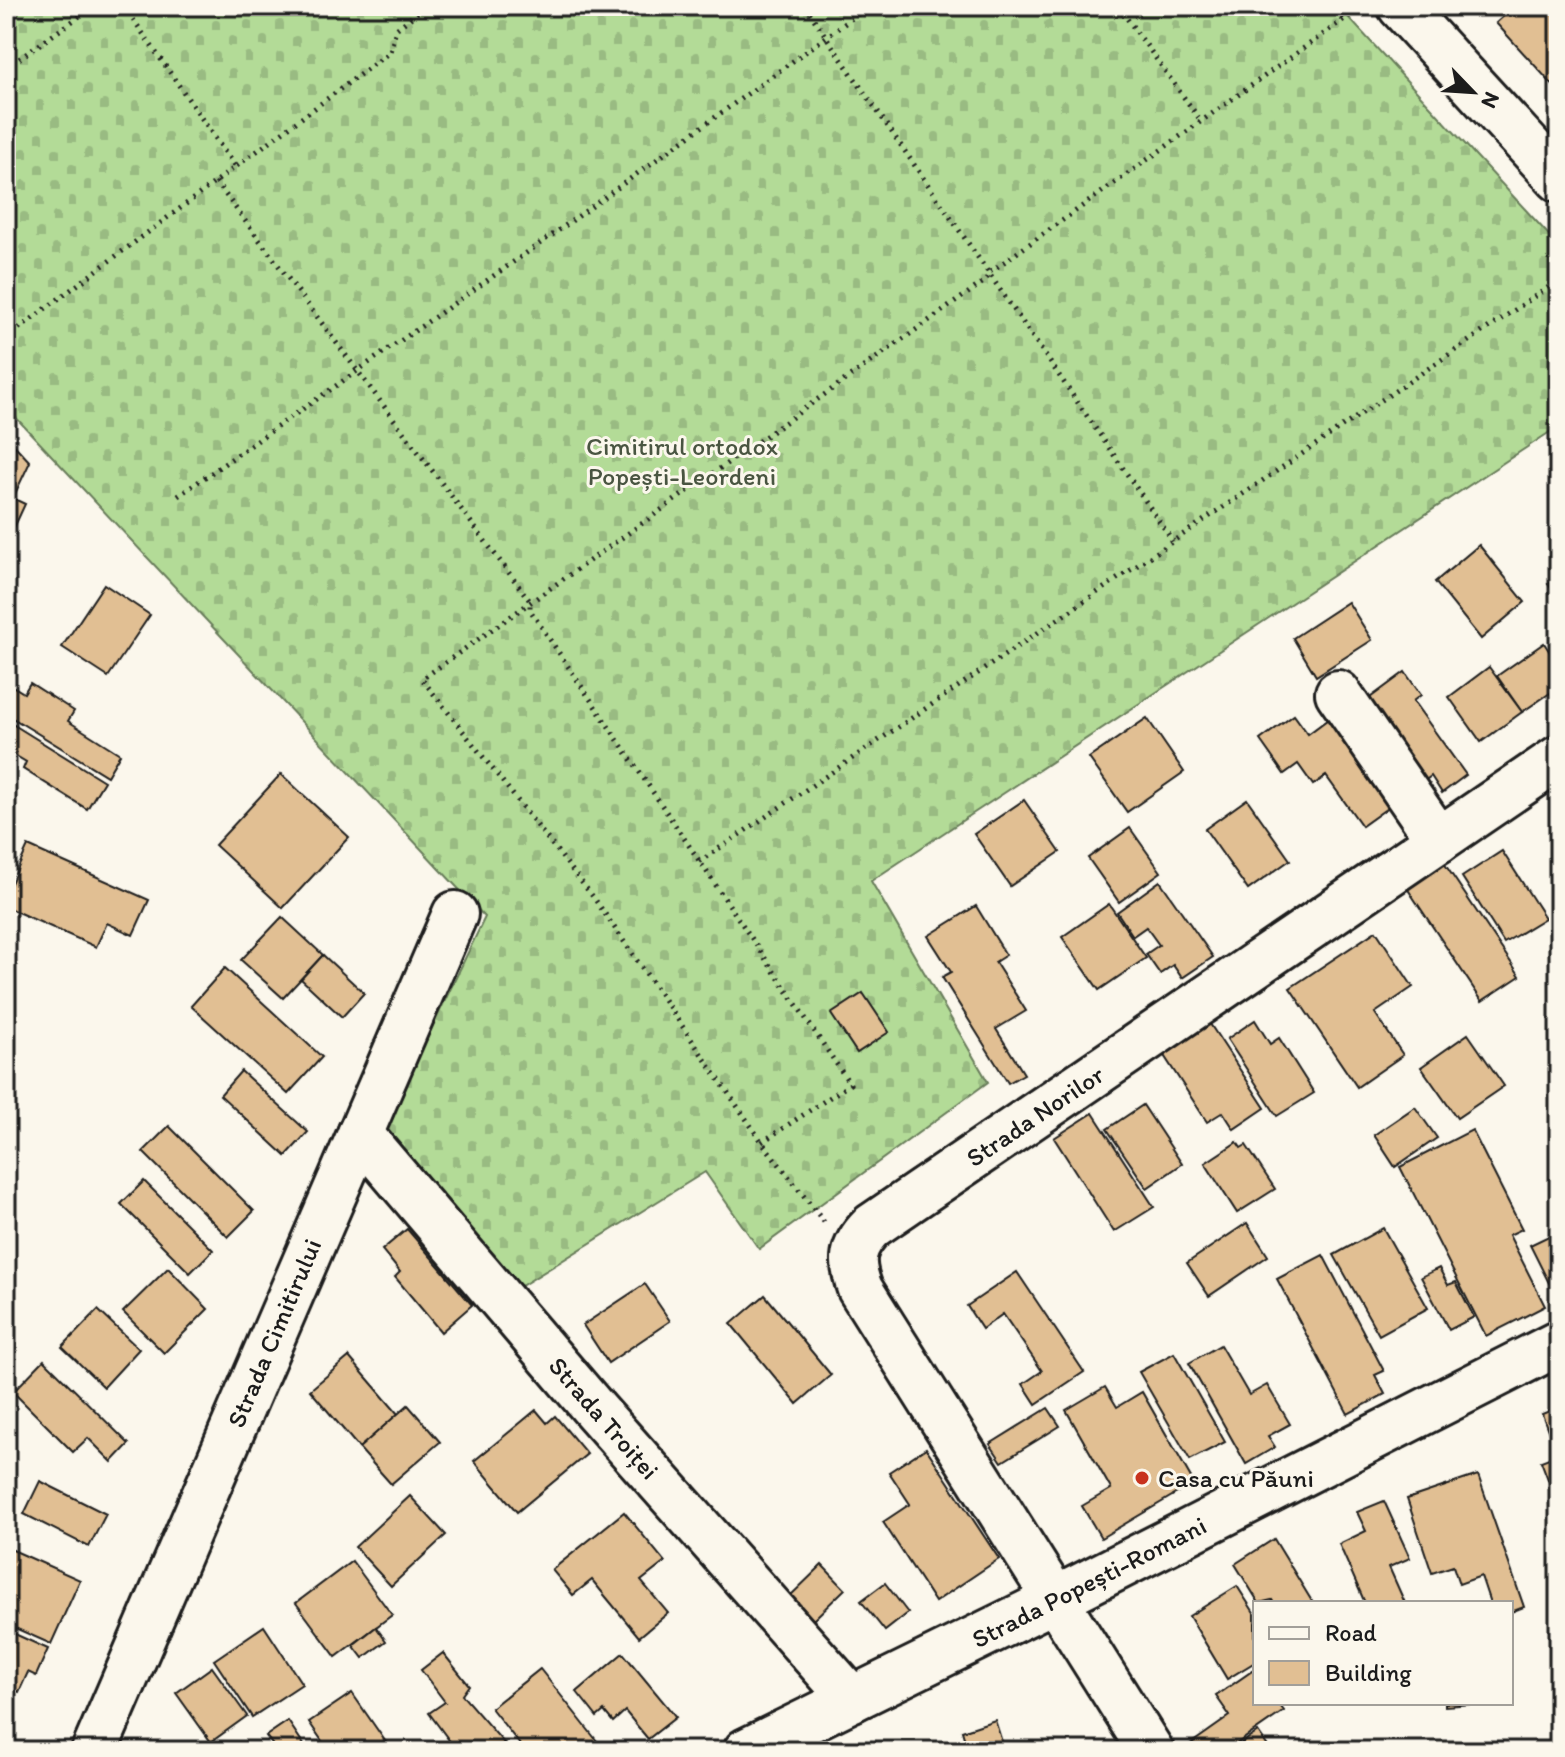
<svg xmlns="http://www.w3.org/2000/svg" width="1565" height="1757" font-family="Itim,sans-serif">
  <defs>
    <pattern id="cemetery-stones" width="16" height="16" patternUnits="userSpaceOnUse" patternTransform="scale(2)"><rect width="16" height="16" fill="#b3db97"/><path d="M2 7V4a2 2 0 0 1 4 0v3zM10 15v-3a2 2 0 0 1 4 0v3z" fill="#99bb82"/></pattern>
  </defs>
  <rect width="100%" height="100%" fill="#fbf7ec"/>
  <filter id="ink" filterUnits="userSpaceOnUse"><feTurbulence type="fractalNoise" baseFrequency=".0125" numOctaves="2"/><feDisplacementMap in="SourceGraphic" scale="16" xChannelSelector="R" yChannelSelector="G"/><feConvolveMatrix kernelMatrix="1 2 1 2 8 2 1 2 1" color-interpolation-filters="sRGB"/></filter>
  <g filter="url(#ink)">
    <path fill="url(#cemetery-stones)" stroke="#687c5a" stroke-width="2" d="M6,6H1338L1559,246V426L871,881L988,1082L759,1249L705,1172L518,1288L381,1134L485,917L6,407Z"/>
    <g fill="#e1bf93" stroke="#1c1c1c" stroke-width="2">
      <path d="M1515,6H1559V92L1496,23Z"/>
      <path d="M6,436L30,462L13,498L6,495Z"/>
      <path d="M6,495L25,504L6,545Z"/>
      <path d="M1479,545L1525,602L1481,639L1435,582Z"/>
      <path d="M1559,576V599L1548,584Z"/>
      <path d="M104,584L150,615L108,677L62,647Z"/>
      <path d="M1348,602L1372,640L1316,676L1293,638Z"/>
      <path d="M1544,643L1559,666V687L1522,712L1497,676Z"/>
      <path d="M1489,667L1522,712L1481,742L1449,697Z"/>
      <path d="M1405,672L1421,695L1413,701L1466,775L1442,793L1431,776L1417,787L1359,706Z"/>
      <path d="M6,682L24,693L30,683L74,711L68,721L120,754L107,776L6,714Z"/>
      <path d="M1335,714L1397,801L1362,826L1326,776L1313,785L1298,764L1284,774L1260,740L1294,715L1308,734Z"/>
      <path d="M1147,718L1184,772L1127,812L1089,758Z"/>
      <path d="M6,720L104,781L87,809L23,769L26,762L6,750Z"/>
      <path d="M281,774L349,837L283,908L215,845Z"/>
      <path d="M1247,799L1290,860L1248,890L1205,829Z"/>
      <path d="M1024,800L1060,852L1010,886L974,834Z"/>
      <path d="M1130,828L1161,872L1119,902L1088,858Z"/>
      <path d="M28,846L149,900L133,935L107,923L96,947L6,907V894Z"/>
      <path d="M1502,851L1545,918L1504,943L1462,877Z"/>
      <path d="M1444,863L1520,976L1482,1001L1407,888Z"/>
      <path d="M1160,881L1213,957L1182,978L1173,965L1160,974L1146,954L1159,945L1146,927L1133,936L1117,912Z"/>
      <path d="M1109,904L1146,958L1099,990L1062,937Z"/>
      <path d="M976,906L1006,955L995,962L1026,1011L996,1029L1024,1074L1008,1083L942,977L951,972L928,936Z"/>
      <path d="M282,917L323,955L283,998L241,960Z"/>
      <path d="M1376,931L1413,987L1375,1013L1403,1055L1357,1087L1290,988Z"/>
      <path d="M323,955L364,993L342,1017L301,979Z"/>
      <path d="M225,968L322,1057L288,1094L191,1006Z"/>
      <path d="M863,993L889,1032L857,1053L831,1014Z"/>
      <path d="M1255,1020L1270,1044L1279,1038L1314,1093L1277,1116L1227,1039Z"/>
      <path d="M1210,1024L1265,1108L1234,1129L1223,1112L1207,1122L1163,1054Z"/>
      <path d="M1468,1034L1504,1086L1457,1118L1421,1067Z"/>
      <path d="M241,1071L308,1132L286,1156L220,1095Z"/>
      <path d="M1143,1105L1182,1164L1147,1188L1107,1129Z"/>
      <path d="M1415,1107L1437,1138L1395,1167L1374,1135Z"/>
      <path d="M1093,1113L1154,1207L1114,1232L1054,1138Z"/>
      <path d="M169,1126L254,1211L228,1237L143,1152Z"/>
      <path d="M1472,1130L1522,1229L1509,1235L1545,1306L1486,1336L1400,1167Z"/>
      <path d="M1237,1142L1241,1148L1246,1145L1275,1189L1237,1213L1205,1163Z"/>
      <path d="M144,1181L213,1250L190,1273L121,1204Z"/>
      <path d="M1247,1223L1268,1256L1209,1296L1187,1263Z"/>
      <path d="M1383,1228L1428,1308L1379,1335L1334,1255Z"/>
      <path d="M407,1229L472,1305L441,1332L395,1277L400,1272L382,1250Z"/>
      <path d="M1559,1231V1279L1549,1283L1530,1245Z"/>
      <path d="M1323,1255L1384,1371L1375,1375L1385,1394L1348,1414L1277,1279Z"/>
      <path d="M168,1268L208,1309L164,1353L123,1312Z"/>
      <path d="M1439,1268L1448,1285L1456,1282L1474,1317L1449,1330L1421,1277Z"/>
      <path d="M1017,1272L1084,1372L1036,1404L1023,1384L1042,1371L1003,1314L982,1329L967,1306Z"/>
      <path d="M645,1284L670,1321L608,1363L583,1325Z"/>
      <path d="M765,1295L831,1375L797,1404L731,1324Z"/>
      <path d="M98,1310L139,1349L104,1387L62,1347Z"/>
      <path d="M1220,1345L1249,1395L1267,1385L1290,1424L1268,1436L1275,1447L1246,1464L1189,1363Z"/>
      <path d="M1174,1353L1225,1442L1190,1460L1139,1372Z"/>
      <path d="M349,1357L398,1414L359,1448L310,1390Z"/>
      <path d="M44,1360L129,1444L112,1462L88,1438L73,1452L13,1392Z"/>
      <path d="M1105,1387L1117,1407L1142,1392L1194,1483L1101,1538L1082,1506L1111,1489L1066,1410Z"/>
      <path d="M408,1405L440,1442L391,1484L359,1448Z"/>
      <path d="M1559,1407V1508L1541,1461L1557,1455L1542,1414Z"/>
      <path d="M1048,1408L1060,1426L1002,1462L990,1444Z"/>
      <path d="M536,1410L547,1423L555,1416L587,1454L517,1512L474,1461Z"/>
      <path d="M926,1448L999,1559L935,1602L883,1522L910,1504L889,1472Z"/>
      <path d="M1478,1475L1524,1607L1511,1612V1603H1490L1481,1576L1459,1584L1453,1566L1432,1573L1407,1499Z"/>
      <path d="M40,1481L106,1514L89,1547L24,1514Z"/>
      <path d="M410,1496L446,1535L391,1586L355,1547Z"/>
      <path d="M1384,1501L1410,1558L1389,1567L1405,1603H1365L1339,1544L1366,1531L1357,1512Z"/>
      <path d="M624,1512L665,1562L641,1581L668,1613L639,1637L592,1580L573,1595L552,1570Z"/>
      <path d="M1274,1539L1313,1603H1274L1272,1600L1259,1603L1235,1564Z"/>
      <path d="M6,1547L80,1580L51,1644L6,1624Z"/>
      <path d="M352,1561L392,1615L336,1657L296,1603Z"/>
      <path d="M822,1565L845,1589L811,1622L788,1598Z"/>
      <path d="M885,1583L908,1613L885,1631L861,1601Z"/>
      <path d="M1237,1586L1255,1614V1662L1227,1679L1189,1616Z"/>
      <path d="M264,1626L302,1684L252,1717L214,1660Z"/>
      <path d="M376,1627L386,1641L363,1658L353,1645Z"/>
      <path d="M6,1630L48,1649L36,1676L28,1672L19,1692L6,1686Z"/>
      <path d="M443,1653L469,1685L462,1695L511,1751H457L429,1713L445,1702L421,1670Z"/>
      <path d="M623,1653L676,1717L648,1739L625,1711L613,1722L604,1711L597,1717L577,1692Z"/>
      <path d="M212,1667L247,1716L211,1742L176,1693Z"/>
      <path d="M540,1669L601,1746L595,1751H525L491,1708Z"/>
      <path d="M1255,1669V1703H1278L1284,1711L1226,1751H1193L1189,1745L1230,1716L1216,1696Z"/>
      <path d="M352,1693L392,1751H329L309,1722Z"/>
      <path d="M1445,1703H1489L1445,1706Z"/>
      <path d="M995,1720L1005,1751H968L962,1731Z"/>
      <path d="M288,1721L308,1751H277L266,1736Z"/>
      <path d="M1258,1732L1271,1751H1230Z"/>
    </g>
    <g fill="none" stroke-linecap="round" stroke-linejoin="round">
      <g stroke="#1c1c1c" stroke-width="50">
        <g id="minor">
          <path d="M1400,6L1559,179"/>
          <path d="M1338,693L1439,840"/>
          <path d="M360,1134L596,1411L852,1699"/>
          <path d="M94,1751L455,914"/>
          <path d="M746,1751L1054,1600L1559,1343"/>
          <path d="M1151,1751L860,1289C850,1262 851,1247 872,1226L1559,758"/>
        </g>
      </g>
      <g stroke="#1c1c1c" stroke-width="5" stroke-dasharray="2 6" stroke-linecap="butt">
        <path d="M124,6L236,168"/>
        <path d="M805,6L1173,541"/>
        <path d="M1118,6L1201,121"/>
        <path d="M1330,6L1343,20"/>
        <path d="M6,68L94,6"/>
        <path d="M216,182L530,601V610L850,1084L762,1142"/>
        <path d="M6,338L390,52L396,29L426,6"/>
        <path d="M178,496L555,233L869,6"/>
        <path d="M699,862L1559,280"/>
        <path d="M824,1222L762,1142L594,898L422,679L985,281L990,272L1360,8"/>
      </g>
      <use href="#minor" stroke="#fbf7ec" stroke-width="44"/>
    </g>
  </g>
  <circle fill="#c8321e" stroke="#fbf7ec" stroke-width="3" cx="1142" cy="1478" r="8"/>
  <g text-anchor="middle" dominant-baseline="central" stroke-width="6" stroke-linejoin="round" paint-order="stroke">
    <g font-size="26" fill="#495541" stroke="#fbf7ec">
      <text x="682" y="446">Cimitirul ortodox<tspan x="682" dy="30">Popești-Leordeni</tspan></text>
    </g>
    <g font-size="26" fill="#1c1c1c" stroke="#fbf7ec">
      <text transform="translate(1035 1116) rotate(-34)">Strada Norilor</text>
      <text transform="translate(274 1333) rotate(-67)">Strada Cimitirului</text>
      <text transform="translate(604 1418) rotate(49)">Strada Troiței</text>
      <text transform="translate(1089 1582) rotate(-27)">Strada Popești-Romani</text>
    </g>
    <g font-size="26" fill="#1c1c1c" stroke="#fbf7ec" text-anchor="start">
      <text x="1158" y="1478">Casa cu Păuni</text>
    </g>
  </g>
  <rect width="1565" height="1757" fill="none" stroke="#fbf7ec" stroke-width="32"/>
  <rect x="16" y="16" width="1533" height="1725" fill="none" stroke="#1c1c1c" stroke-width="3" filter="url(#ink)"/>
  <rect x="1253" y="1601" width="260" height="104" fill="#fbf7ec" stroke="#a29f99" stroke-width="2"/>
  <rect x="1269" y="1627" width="40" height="12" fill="#fbf7ec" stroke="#a29f99" stroke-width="2"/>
  <text x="1325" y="1641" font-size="24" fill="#1c1c1c">Road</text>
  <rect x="1269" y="1661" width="40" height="24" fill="#e1bf93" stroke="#a29f99" stroke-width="2"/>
  <text x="1325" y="1681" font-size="24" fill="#1c1c1c">Building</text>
  <g transform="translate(1473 92) rotate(115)" stroke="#fbf7ec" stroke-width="6" paint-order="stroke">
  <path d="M0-6L14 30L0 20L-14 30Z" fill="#1c1c1c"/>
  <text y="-12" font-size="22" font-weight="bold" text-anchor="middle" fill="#1c1c1c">N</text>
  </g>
</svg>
